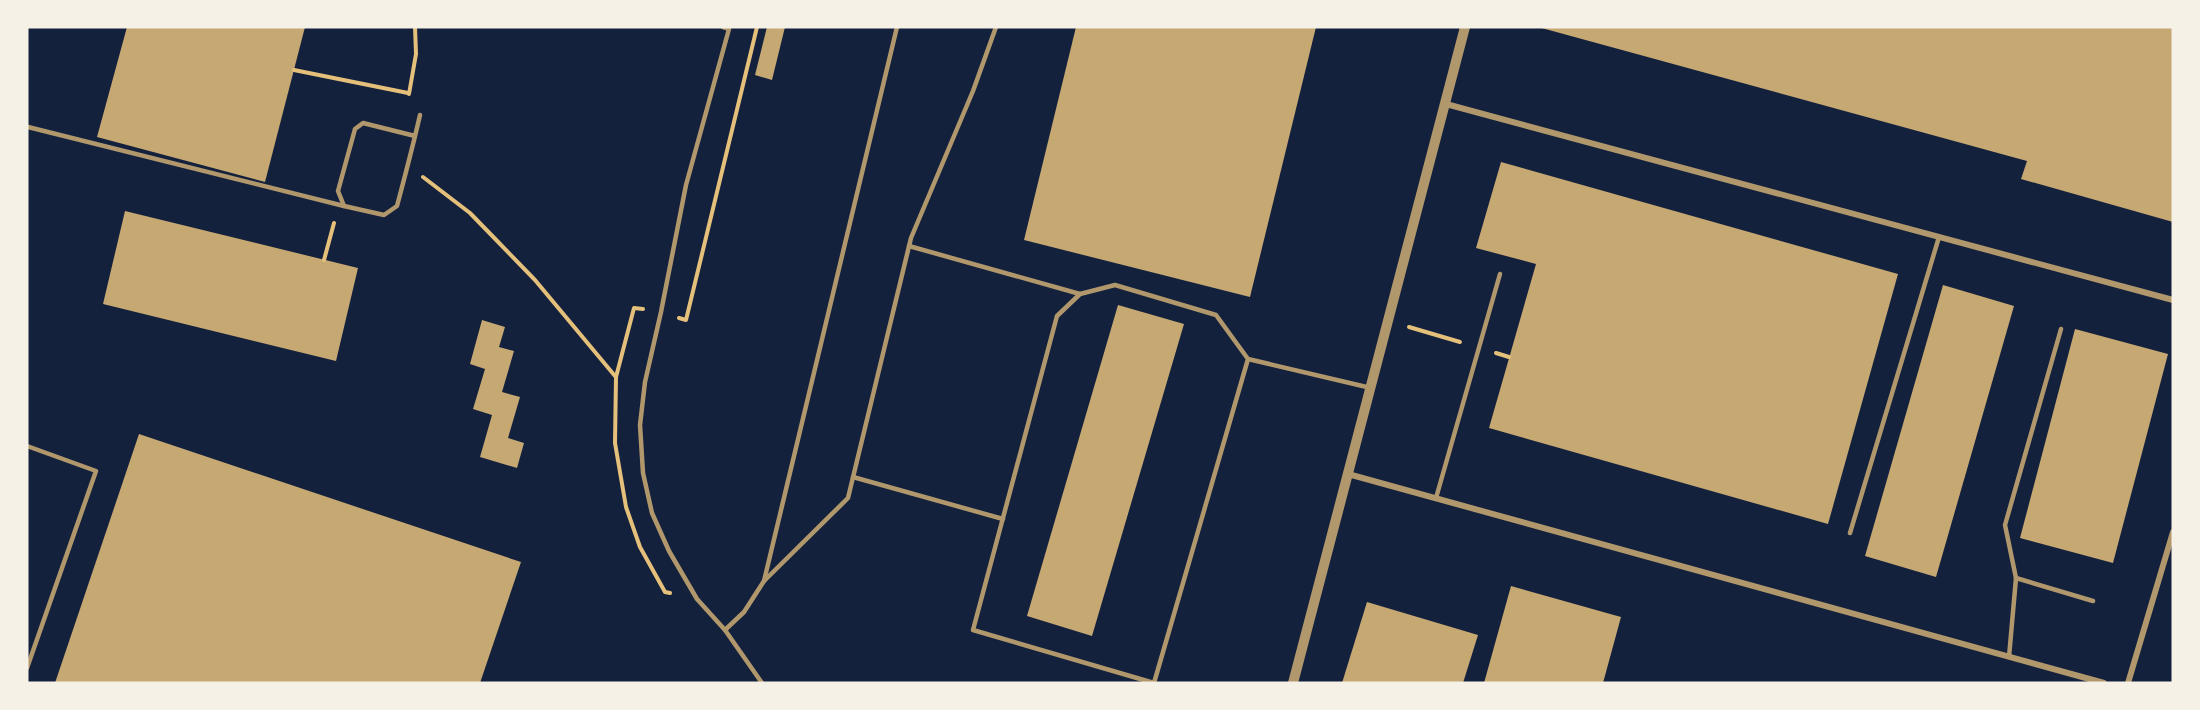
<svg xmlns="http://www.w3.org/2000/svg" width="2200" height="710" font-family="'Source Sans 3',sans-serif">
  <rect width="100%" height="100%" fill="#14213d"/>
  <g fill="#c6a872">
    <path d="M127,27H305L265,182L97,137Z"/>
    <path d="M767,27H785L772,80L755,75Z"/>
    <path d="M1076,27H1316L1250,297L1024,240Z"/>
    <path d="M1538,27H2173V222L2021,179L2027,161Z"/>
    <path d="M1501,162L1898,274L1828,524L1489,428L1536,264L1476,248Z"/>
    <path d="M125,211L358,268L336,361L103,304Z"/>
    <path d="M1943,285L2014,306L1936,577L1865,556Z"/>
    <path d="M1118,305L1184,324L1092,636L1027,616Z"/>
    <path d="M482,320L505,327L499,347L514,351L502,392L520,397L508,438L524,443L517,468L480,457L492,415L473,409L485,369L470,364Z"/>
    <path d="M2075,329L2168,354L2113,563L2020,538Z"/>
    <path d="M139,434L521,562L480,683H55Z"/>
    <path d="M1511,586L1621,617L1603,683H1484Z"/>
    <path d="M1367,602L1478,635L1463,683H1342Z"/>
  </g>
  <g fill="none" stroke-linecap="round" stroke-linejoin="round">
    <g stroke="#e5c07b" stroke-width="4">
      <path d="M294,70L408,93"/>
      <path d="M409,94L416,54L415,27"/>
      <path d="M423,177L470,213L535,280L615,376"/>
      <path d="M324,260L334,223"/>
      <path d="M643,309L634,308L616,377L615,443L626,507L640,547L665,592L670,593"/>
      <path d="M679,318L686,320L757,27"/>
      <path d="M1409,327L1460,342"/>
      <path d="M1496,353L1509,357"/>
    </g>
    <g stroke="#b1986c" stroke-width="4.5">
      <path d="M723,27L729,29L686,185L661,312L645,382L640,425L643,473L652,513L669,551L697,599L725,630L762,683"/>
      <path d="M28,127L344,206"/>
      <path d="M415,136L363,123L355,129L338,191L344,206L384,215L397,206C405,176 413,146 420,115"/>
      <path d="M909,246L1080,294"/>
      <path d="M1248,359L1154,683L973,630L1057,316L1080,294L1115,285L1216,315L1248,359L1371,388"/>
      <path d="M27,446L96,471L27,668"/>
      <path d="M853,477L1003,519"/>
      <path d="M1436,498L1500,274"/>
      <path d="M1850,533L1939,237"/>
      <path d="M2016,578L2093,601"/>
      <path d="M764,581L848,498L911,238L973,91L996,27"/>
      <path d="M725,630L744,612L764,581L897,27"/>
      <path d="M2009,657L2016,578L2005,525L2061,329"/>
    </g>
    <g stroke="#b1986c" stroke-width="6">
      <path d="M1446,104L2173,300"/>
      <path d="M1348,474L2104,683"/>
      <path d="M2128,683L2173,532"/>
    </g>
    <path stroke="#b1986c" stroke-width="10" d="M1293,683L1465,27"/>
  </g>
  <rect width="2200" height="710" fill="none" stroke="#f6f1e7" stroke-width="57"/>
</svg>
